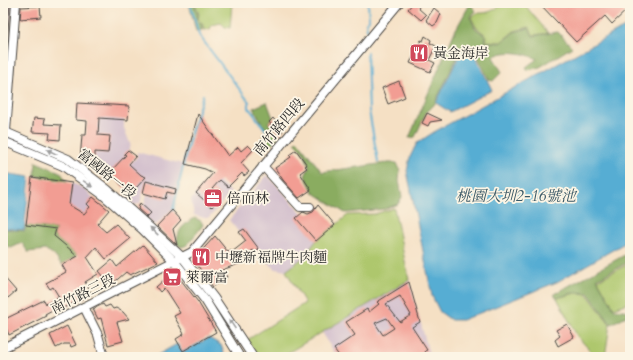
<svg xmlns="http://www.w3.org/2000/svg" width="633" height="360" font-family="Cardo,'Noto Serif TC',serif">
  <rect width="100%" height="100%" fill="#fcf5e5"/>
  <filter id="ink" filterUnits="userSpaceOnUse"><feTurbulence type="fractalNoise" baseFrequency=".025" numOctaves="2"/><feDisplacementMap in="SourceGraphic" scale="8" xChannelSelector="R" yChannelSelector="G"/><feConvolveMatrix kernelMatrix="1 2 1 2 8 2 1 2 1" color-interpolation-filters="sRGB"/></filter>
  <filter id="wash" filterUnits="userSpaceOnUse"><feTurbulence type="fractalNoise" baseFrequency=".012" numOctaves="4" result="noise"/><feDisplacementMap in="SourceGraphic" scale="16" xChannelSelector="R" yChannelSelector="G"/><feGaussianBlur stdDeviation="0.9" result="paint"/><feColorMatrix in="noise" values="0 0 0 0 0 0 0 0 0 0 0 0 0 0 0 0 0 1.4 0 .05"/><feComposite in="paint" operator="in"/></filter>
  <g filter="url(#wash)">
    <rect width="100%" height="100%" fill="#f5e0c4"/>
    <g fill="#d1bdcc">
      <path d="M3,3H12L3,125Z"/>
      <path d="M99,118L124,120V128L131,146L125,154L126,155L105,179L80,160L94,161L95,152L108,153L110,136L98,135Z"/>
      <path d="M137,152L182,164L176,189L146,181L140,204L134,205L127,198L145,177L140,175L129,165L137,157Z"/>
      <path d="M211,175L231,192L209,218H205L194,215L191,200Z"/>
      <path d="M267,175L302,213L297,218L316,241L304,257L286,271L276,269L255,253L229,220Z"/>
      <path d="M72,183L83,188L93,197L87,204L90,207L84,214L75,208L71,215L68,214Z"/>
      <path d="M167,192L175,194L172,209L155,226L138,210L144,205L147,194L165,199Z"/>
      <path d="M409,280L430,357H337L322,332Z"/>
    </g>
    <g fill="#aec76d" stroke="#6c794c">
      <path d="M195,3H232L230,28L225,27L221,23L212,25L210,29L203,30V25L198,19L199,14Z"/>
      <path d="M504,3H524C531,14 540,22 548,33L533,35L529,27L514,31L501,42L486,41L487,36L476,27L471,17L477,13C488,14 495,10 504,3Z"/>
      <path d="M394,208L409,280L281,357H258L247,340L305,303L286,271L304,257L316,241L348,215L375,214Z"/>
      <path d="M630,263V302L614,308L598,280Z"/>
      <path d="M576,293L587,294L610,324L605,357H596L577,336L557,298Z"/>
    </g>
    <g fill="#8aac60" stroke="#5a6c46">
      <path d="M189,3H194L198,15L197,20L202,25V30L196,31Z"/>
      <path d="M470,4L476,11L470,17L475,28L486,36L485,42L501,43L514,32L529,28L533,36L558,32L572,47L540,67L528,70L526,67L537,59C525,53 505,49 493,57L502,72L493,81L489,80L472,45H463L434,105L426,113L415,137L409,138L455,31Z"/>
      <path d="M267,102L273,118L268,122L278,137L270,146L262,135L267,131L253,108Z"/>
      <path d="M297,140L322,172L386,163H397L400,170L399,180L402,197L398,204L385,209L345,213L314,193L305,176L309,167L305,155L295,142Z"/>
      <path d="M36,162L60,172L67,181L35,176Z"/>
      <path d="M195,218L201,221L203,225L187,245L182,247L177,245C177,229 183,225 195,218Z"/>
      <path d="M26,225L56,229L54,236L77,255L62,265L53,254L46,250L28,252L22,243L11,248L3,244V229L25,231Z"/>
      <path d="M630,252V261L597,279L614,309L630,311V314L611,324L588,293L576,292L557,298L554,294Z"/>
    </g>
    <g fill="#57add3" stroke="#416c7f">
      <path d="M630,24V240L557,282L462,320H451L440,312L432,296L407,171L410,157L417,143L434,132Z"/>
      <path d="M464,46L471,47L492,90L450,112L436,103Z"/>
      <path d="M3,173L30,177L24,230L3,228Z"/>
      <path d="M209,338L221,345L225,357H154L177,344L183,352Z"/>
    </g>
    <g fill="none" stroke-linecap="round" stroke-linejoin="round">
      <g stroke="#57add3" stroke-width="2">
        <path d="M190,3L199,35L249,102V108L274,141"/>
        <path d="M367,29L366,22L369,20L368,3"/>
        <path d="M367,53L369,111L378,162"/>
        <path d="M173,210L190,136L203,95"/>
      </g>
    </g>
    <g id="blocks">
      <g fill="#f29d93" fill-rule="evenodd">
        <path d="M3,3H10L5,70H3Z"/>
        <path d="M413,3H422L418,8L426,15L421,20L408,9Z"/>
        <path d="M539,3H630V7L612,24L605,16L576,42Z"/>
        <path d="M40,6L41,17L20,19L21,7Z"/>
        <path d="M434,8L441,14L437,23L433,26L426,20Z"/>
        <path d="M425,36L431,40L430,43L436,46L429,60L435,63L430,72L410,63L421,40L423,41Z"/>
        <path d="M399,81L405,97L388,104L382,88Z"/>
        <path d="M77,103L129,106L128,120L99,118L98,135L110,136L108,153L95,152V161L80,160L82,135H86L87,121L76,120Z"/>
        <path d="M427,113L442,120L430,122L428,126L422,123Z"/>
        <path d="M198,114L228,156L238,147L241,151L248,145L253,150L241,163L249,172L244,176L242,173L228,187L220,180L212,189L221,196L212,207L196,193L213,173L205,169L185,164Z"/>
        <path d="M34,118L45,119L44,124L61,125L60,140L49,139L50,133L32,132Z"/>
        <path d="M273,118L283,131L279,134L269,122Z"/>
        <path d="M128,150L136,156L129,164L141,175L146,177L127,198L123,194L126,190L110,172L126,155L124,154Z"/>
        <path d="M296,150L307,165L305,166L307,168L300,173L311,190L299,198L283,180L275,168L291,157L289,155Z"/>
        <path d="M32,177L72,183L69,205L84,214L90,207L87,204L93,197L109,210L97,224L106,232L116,224L130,239L106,259L96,247L87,257L98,274L85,282L92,294L57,311L56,308L45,314L46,316L9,335L3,320L44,300L46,304L59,297L53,287L50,289L46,283L66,272L62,265L78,256L54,236L56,229L26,225Z"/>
        <path d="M146,181L176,189L175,194L167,192L165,199L143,193Z"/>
        <path d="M140,203L151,213L147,217L138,209Z"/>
        <path d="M318,205L335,225L316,241L296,218L303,212L308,214L313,212Z"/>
        <path d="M172,210L181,220L173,229L177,245L157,226Z"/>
        <path d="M244,229L259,249L255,253L253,250L239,261L241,263L222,270L227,277L213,287L195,262L196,257L215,236L228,252L230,250L232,252L246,241L239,232Z"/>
        <path d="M143,245L158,262L130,275L126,272L111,285L99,271L112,260L117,267Z"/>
        <path d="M174,271L198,302L216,332L183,351L176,339L184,334L174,316L180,313L164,288L160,292L156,287Z"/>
        <path d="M3,276L16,291L8,298L3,291Z"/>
        <path d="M409,282L420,322L412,327L427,350L425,351L429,357H340L334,349L355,335L346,322L367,309L369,312L379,304L377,302ZM400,296L411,315L400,322L386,304ZM387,318L394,328L383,335L375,323Z"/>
        <path d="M103,304L105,307L110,305L113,309L116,308L123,312L129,319L117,322L123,341L108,345L101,318L98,319L93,309Z"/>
        <path d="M567,324L574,337L558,346L555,340L560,336L556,330Z"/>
        <path d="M67,326L76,345L71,347L70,344H64L56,348L50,335Z"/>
      </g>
    </g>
  </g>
  <g filter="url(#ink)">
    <use href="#blocks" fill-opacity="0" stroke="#494642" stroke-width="1"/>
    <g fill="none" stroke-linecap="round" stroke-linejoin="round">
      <g stroke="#494642" stroke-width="10">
        <g id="minor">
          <path d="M3,131L68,159L108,190L145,223L183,258L214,298L253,357"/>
          <path d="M4,135L6,131L16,3"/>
          <path d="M3,141L63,166L103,195L142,229L175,262L205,300L240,357"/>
          <path d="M263,166L300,207H310"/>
          <path d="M84,307L98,335L104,357"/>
          <path d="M3,348L192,252L399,3"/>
        </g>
      </g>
      <use href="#minor" stroke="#fff" stroke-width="8"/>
    </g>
    <defs><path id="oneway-solid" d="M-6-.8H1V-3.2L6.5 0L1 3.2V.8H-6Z"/></defs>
    <g fill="#a0a0a0">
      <use href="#oneway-solid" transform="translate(52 152) rotate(-154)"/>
      <use href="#oneway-solid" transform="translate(88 184) rotate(35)"/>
      <use href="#oneway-solid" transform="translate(154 231) rotate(-136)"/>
      <use href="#oneway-solid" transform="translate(232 324) rotate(-124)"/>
    </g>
  </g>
  <defs>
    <g id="restaurant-square" transform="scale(1)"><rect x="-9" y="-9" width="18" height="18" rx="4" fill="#d1495b" stroke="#fcf5e5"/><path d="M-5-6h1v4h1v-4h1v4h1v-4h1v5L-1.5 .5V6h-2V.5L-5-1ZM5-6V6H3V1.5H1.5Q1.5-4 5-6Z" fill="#fff"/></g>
    <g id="office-square" transform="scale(1)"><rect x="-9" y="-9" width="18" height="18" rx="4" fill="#d1495b" stroke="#fcf5e5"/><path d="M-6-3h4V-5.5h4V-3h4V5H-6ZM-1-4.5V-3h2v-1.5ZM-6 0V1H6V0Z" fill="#fff"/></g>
    <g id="supermarket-square" transform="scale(1)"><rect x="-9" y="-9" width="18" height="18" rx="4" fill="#d1495b" stroke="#fcf5e5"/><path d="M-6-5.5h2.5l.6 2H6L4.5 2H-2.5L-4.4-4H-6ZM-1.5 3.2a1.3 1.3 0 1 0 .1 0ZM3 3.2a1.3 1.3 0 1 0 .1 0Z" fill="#fff"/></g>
  </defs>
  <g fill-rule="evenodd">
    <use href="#restaurant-square" x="419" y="53"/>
    <use href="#office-square" x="213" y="198"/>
    <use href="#restaurant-square" x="201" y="257"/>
    <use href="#supermarket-square" x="172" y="277"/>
  </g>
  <g text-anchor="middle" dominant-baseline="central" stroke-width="3.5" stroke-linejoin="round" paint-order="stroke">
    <g font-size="14" fill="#2b2b2b" stroke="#fcf5e5" text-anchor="start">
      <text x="433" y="53">黃金海岸</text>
      <text x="227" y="198">倍而林</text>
      <text x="215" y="257">中壢新福牌牛肉麵</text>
      <text x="186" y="277">萊爾富</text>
    </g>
    <g font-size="14" fill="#2b2b2b" stroke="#fcf5e5">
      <text transform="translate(279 127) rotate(-50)">南竹路四段</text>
      <text transform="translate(107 174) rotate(39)">富國路一段</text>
      <text transform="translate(83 294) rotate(-27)">南竹路三段</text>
    </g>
    <g font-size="15" font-style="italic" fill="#3a5866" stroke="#fcf5e5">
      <text x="516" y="196">桃園大圳2-16號池</text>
    </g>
  </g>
  <rect width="633" height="360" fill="none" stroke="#fcf5e5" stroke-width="16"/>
</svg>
